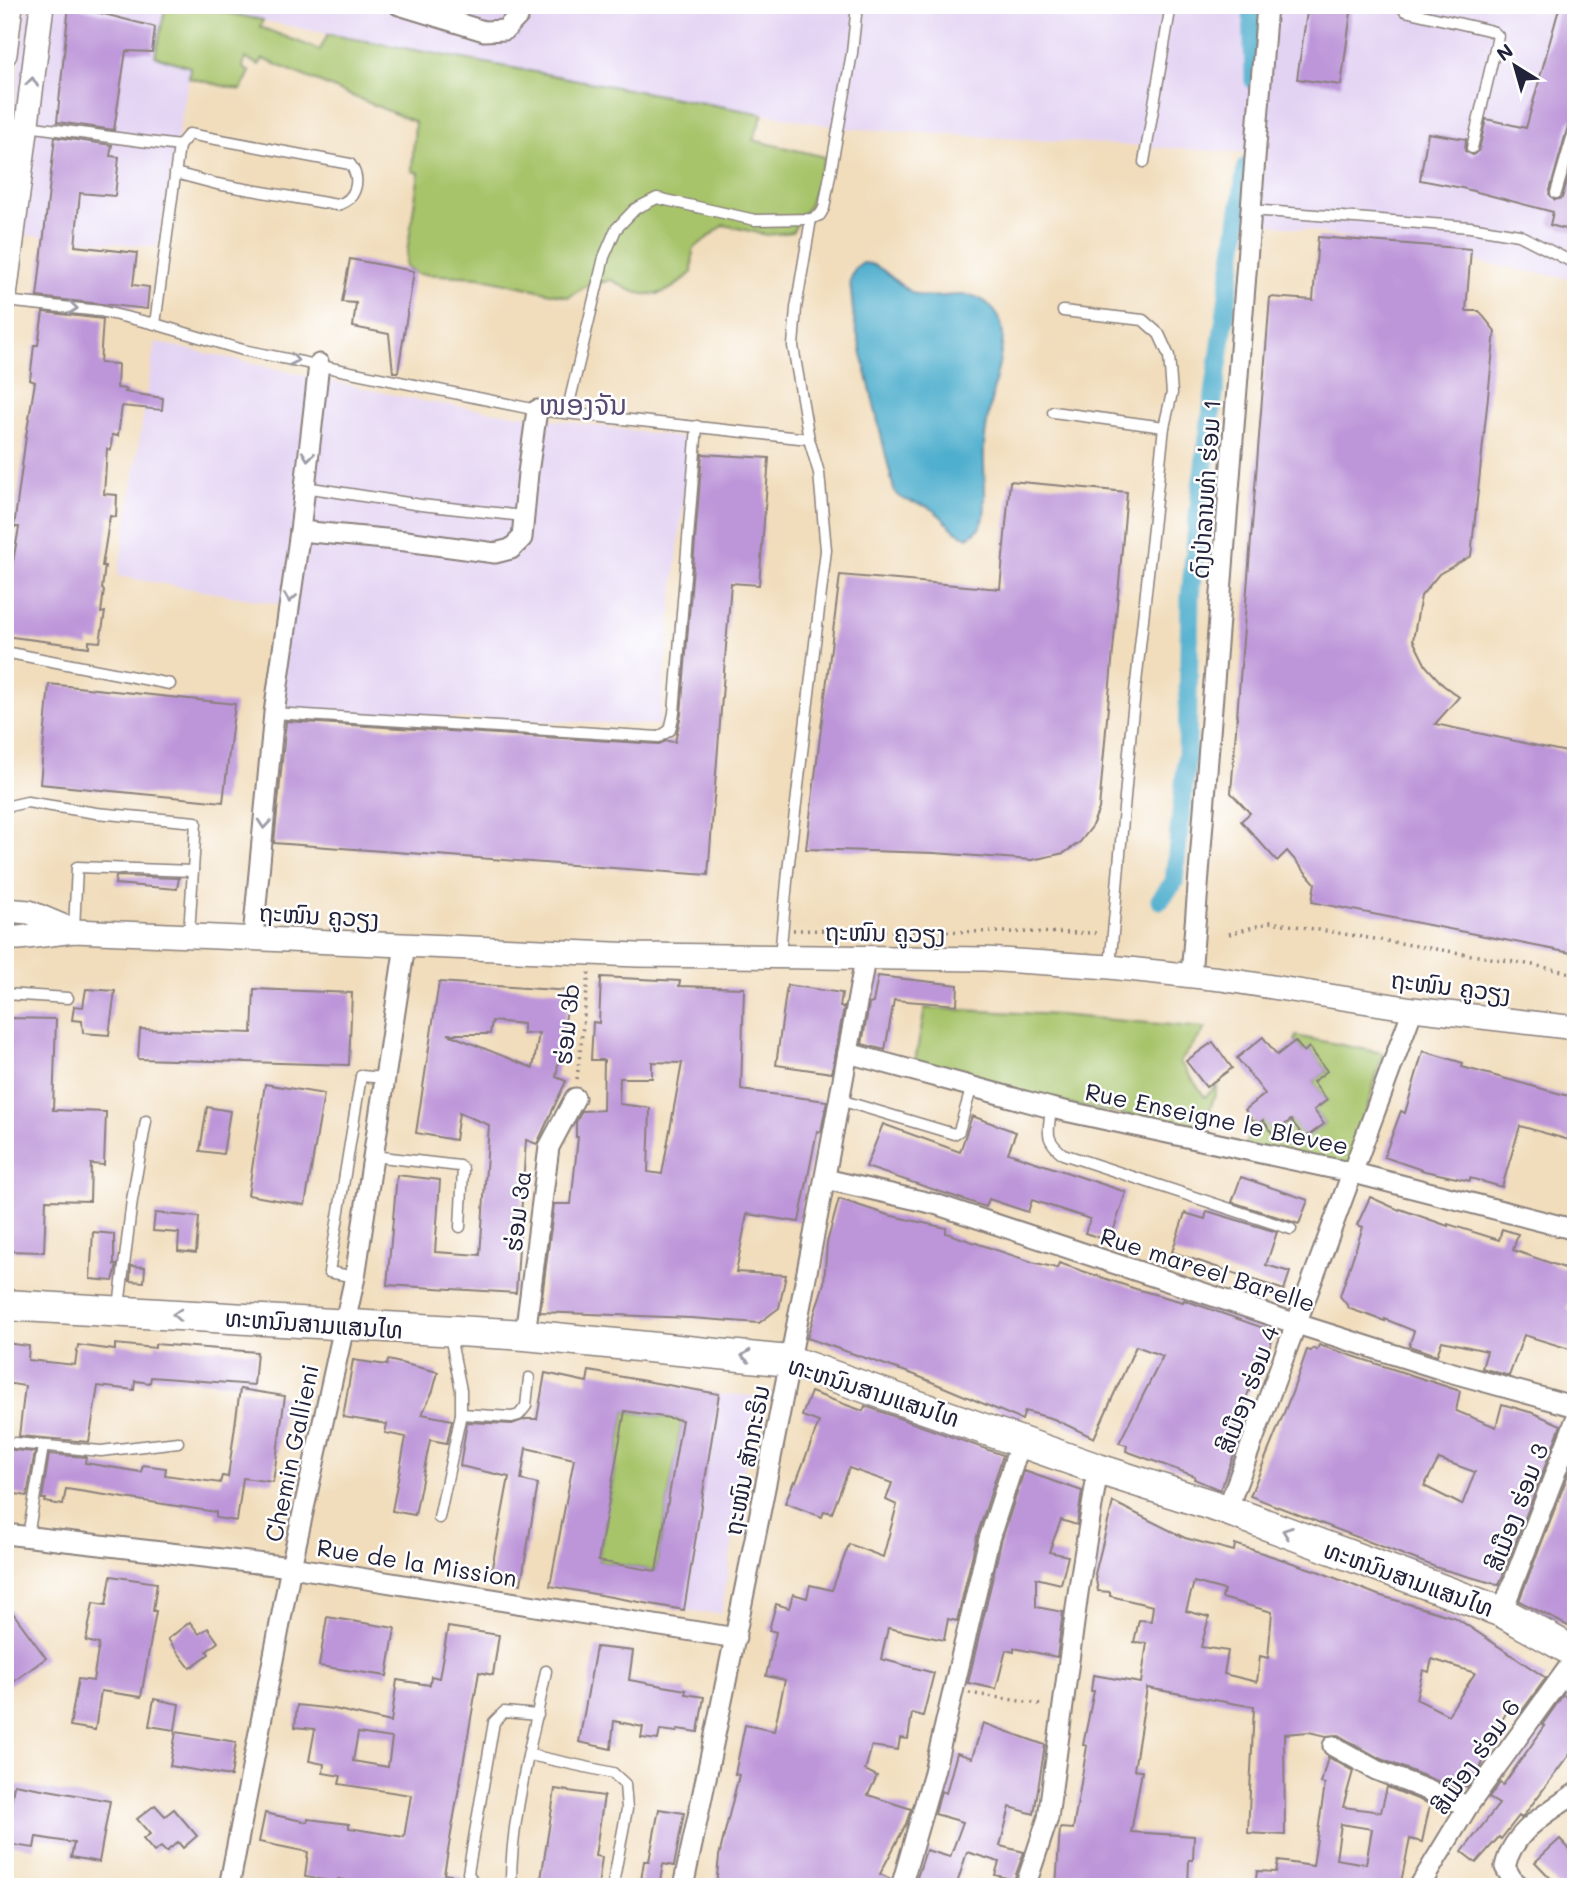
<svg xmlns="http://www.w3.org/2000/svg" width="1581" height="1892" font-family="Mali,'Noto Sans Lao',sans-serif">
  <rect width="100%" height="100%" fill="#fff"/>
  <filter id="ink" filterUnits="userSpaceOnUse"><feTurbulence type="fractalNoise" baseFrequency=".0143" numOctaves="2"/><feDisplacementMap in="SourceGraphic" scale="14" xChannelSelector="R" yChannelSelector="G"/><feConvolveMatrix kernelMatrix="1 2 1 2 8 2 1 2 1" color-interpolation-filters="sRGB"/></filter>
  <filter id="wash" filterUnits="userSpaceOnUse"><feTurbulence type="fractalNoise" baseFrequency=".00686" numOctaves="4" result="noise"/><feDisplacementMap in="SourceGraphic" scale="28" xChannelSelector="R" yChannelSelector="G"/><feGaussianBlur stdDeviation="1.57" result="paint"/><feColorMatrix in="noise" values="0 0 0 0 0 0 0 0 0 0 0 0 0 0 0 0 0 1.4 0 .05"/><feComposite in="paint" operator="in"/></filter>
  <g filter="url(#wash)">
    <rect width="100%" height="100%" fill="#f1ddbc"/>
    <g fill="#e3d3f3">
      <path d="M26,5H1576V280L1258,221L1266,154L843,128L328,34L202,8L157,247L5,233V183Z"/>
      <path d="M155,342L421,401L690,439L659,725L277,712L285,605L118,576Z"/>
      <path d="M589,1371L719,1394L756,1396L721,1614L684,1610L550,1586Z"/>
    </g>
    <g fill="#a7c46b" stroke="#647353" stroke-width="2">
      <path d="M166,5L202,8L263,20L260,27L320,50L328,34L763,114L753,140L825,157L810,204L792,232L767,235L724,225L693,249L692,272C665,299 644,302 612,280L588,285L569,297L479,277L417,274L405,266L419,173L412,171L415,122L263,59L259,65L245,58L243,68L250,72L241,90L189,78L190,67L155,56Z"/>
      <path d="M925,1008L1058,1015L1206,1028L1180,1062L1205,1097L1218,1084L1204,1129L1060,1103L914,1067Z"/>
      <path d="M1296,1036L1383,1053L1351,1165L1245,1145L1254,1122L1257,1125L1263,1120L1273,1134L1291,1120L1305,1138L1324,1124L1314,1110L1327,1100L1313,1082L1327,1071L1309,1048L1304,1052L1295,1041Z"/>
      <path d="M625,1411L682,1420L656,1571L598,1561Z"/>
    </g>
    <path fill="#4fafce" stroke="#386884" stroke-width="2" d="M863,263C886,263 899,292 922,296C949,300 975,283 996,313C1006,327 1003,342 1000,359C994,388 986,417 984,448C983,470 987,494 984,517C982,527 977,532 968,537C948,531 945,515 928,507C917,501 900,503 894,490L854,320L850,281L855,269Z"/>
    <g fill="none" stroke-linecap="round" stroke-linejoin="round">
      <g stroke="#4fafce" stroke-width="19">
        <path d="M1252,5L1254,81"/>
        <path d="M1160,900L1174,882L1187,755L1190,597L1201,487L1246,167"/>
      </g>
    </g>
    <g id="blocks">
      <g fill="#bd96d9" fill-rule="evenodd">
        <path d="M69,5L155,27L152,52L126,51L114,130L57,122Z"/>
        <path d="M1308,5H1352L1341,85L1297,79Z"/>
        <path d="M1560,5H1576V117L1569,122L1549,194L1555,200L1562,198L1576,152V232L1550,225L1553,212L1462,188L1420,180L1428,133L1466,139L1465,151L1473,155L1479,150L1486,119L1526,128Z"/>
        <path d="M55,137L112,145L110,156L119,157L115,196L80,193L75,246L137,253L133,285L149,287L147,309L37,297Z"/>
        <path d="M1318,237L1471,249L1466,311H1479L1495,331L1471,556L1439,574L1421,596L1413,640L1426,666L1443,685L1459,697L1435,724L1576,754V954L1312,902L1315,883L1287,851L1277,861L1241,821L1250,813L1231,793L1270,297L1313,300Z"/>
        <path d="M350,259L414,271L398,372H393L389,334L353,327L356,303L342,302Z"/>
        <path d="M43,312L103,319L100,363L118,364L117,388L127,389L125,392L163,398L162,410L122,406L118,436L112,435L111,450L107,449L104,494L117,495L116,517L110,516L102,566H105L102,589L104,590L101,613L105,612L100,642L89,641V647L5,636V608L19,527H14L26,436L35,382L30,380L34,345H38Z"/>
        <path d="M702,454L769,458L759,585L731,583L708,875L274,843L286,721L659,744L666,741L675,742L681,714Z"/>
        <path d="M1010,481L1127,492L1099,809L1091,828L1080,842L1064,853L1032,860L934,853L806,849L840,575L1000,589Z"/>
        <path d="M49,684L235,704L223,802L40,784Z"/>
        <path d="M116,876L179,878L177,889L115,884Z"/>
        <path d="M878,976L958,985L957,1005L894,1000L885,1050L862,1044L869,1004L873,1003Z"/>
        <path d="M601,977L680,981L679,986L744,988L741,1090L827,1101L821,1132L817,1131L799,1222L747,1214L736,1272L786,1275L779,1308L759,1323L691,1318L540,1312L554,1204H571L578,1137H576V1122L582,1111L603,1110L604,1060H591L593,1022L599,1023ZM652,1062L682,1063L662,1174L648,1172L650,1108L619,1104L620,1078H652Z"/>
        <path d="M439,982L570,991L556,1077L566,1081L537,1144L526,1140L516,1293L387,1285L397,1175L440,1180L435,1252L480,1255L489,1125L459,1113L455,1140L416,1133ZM492,1021L523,1024V1034L539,1033L533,1068L448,1034H490Z"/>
        <path d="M787,985L842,993L840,1007H844L832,1073L776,1065Z"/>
        <path d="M86,989L115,991L109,1035L83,1033L82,1021L72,1020L74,1006L83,1007Z"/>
        <path d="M254,989L352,993L349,1065L138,1059L140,1029L252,1033Z"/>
        <path d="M9,1018L56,1019L53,1110L106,1112L104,1165L91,1164L90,1201L46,1200L44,1252L5,1251V1136Z"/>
        <path d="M1263,1037L1277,1055L1295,1041L1304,1052L1309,1047L1327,1071L1313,1082L1327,1100L1314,1110L1324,1124L1305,1138L1291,1120L1273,1134L1263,1120L1257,1125L1245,1110L1265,1094L1237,1058Z"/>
        <path d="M1213,1042L1232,1068L1206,1087L1186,1061Z"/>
        <path d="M1423,1051L1463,1063L1462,1067L1576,1098V1142L1520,1126L1502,1187L1470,1178V1181L1425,1171L1384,1157L1401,1111L1405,1113Z"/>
        <path d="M265,1084L324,1094L305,1205L248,1195Z"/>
        <path d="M207,1107L230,1111L223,1154L200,1151Z"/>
        <path d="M972,1116L1016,1132L1008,1153L1126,1192L1110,1241L1085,1233L1090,1219L1032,1200L1028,1212L989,1199L986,1207L866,1167L883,1124L960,1152Z"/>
        <path d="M1241,1177L1308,1200L1299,1224L1232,1202Z"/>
        <path d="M1370,1197L1399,1210L1400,1209L1448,1226V1224L1499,1240L1502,1229L1518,1234L1513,1250L1576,1272V1285L1567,1309L1576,1312V1351L1524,1335L1509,1376L1482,1368L1487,1351L1442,1341L1437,1355L1409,1346L1414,1331L1385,1319V1321L1350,1309L1340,1296L1363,1227L1357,1225Z"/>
        <path d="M839,1199L888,1215L946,1228V1233L1032,1262L1057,1268L1059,1263L1136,1289L1183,1302L1184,1300L1275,1332L1258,1380L1254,1378L1232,1435L1240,1439L1220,1490L1194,1479L1195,1476L1126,1451L1127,1445L1119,1443L1163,1356L1136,1346L1094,1438L1054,1419L1025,1411L1022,1420L915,1375L807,1338L824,1283L827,1243Z"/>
        <path d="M1207,1211L1277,1232L1266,1265L1290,1272L1284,1290L1172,1252L1185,1213L1205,1219Z"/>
        <path d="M155,1213L199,1217L196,1253L178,1251L179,1233L153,1231Z"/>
        <path d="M93,1232L114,1234V1265H117L113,1281L90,1279Z"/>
        <path d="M131,1266L145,1267L144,1282L130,1281Z"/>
        <path d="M5,1343L29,1346L28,1360L75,1365L78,1345L115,1350V1344L155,1348V1344L257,1352L254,1385L151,1377L150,1383L135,1381L134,1390L98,1386L89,1442L19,1436L25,1386L5,1383Z"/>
        <path d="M1319,1345L1460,1391L1456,1411L1496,1427L1502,1404L1533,1413L1561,1425L1499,1585L1438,1568L1250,1496L1292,1393L1307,1350L1311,1351L1313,1348L1317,1350ZM1439,1459L1475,1472L1462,1505L1424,1486Z"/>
        <path d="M353,1360L387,1365L388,1360L438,1372L433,1391L422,1414L452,1420L447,1443L430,1440L415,1515L392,1511L406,1437L385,1433L387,1424L343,1417Z"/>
        <path d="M589,1371L719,1394L684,1610L550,1586L574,1459L526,1448L521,1480L538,1484L521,1584L490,1578L509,1477L460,1466L467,1422L512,1424L526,1419H537L545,1373L587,1382ZM625,1411L682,1420L656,1571L598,1561Z"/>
        <path d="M240,1389L285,1396L273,1482L243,1478L237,1521L216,1518V1512L66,1489L63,1505L45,1502L46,1499H42L49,1454L86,1457L85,1463L141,1472L143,1465L166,1468L165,1475L220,1483L222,1476L228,1477Z"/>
        <path d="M811,1392L863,1411L865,1406L1003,1455L977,1536L957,1621L948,1619L944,1640L888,1628L881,1659L934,1673L923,1716L912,1713L908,1739L900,1738L898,1750L872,1746L865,1770L877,1776L868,1795L911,1809L906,1824L880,1874L891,1879L889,1887H716L719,1856L739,1775L735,1774L745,1725L774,1731L785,1680L766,1676L776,1632L769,1630L776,1604L789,1608L793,1594L807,1598L810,1585L832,1590L849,1544L883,1557L897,1505L886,1500L892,1483L849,1468L832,1513L824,1511L822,1517L785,1503L794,1481L796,1482L819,1422L802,1416Z"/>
        <path d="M5,1447L14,1450L35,1452L27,1496L5,1492Z"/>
        <path d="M1576,1454V1630L1519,1601Z"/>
        <path d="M1024,1471L1082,1491L1077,1525L1061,1520L1049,1552L1068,1556L1061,1584L1036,1578V1607L1063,1612L1057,1657L1014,1648V1652L1006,1650L996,1689L968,1683L1001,1542Z"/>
        <path d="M1113,1502L1185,1538L1234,1551L1235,1544L1320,1572L1378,1595L1456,1618L1546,1678L1521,1712L1510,1706L1496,1731L1480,1769L1467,1787L1457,1782L1455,1788L1381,1759L1338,1735L1326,1736L1309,1732L1284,1734L1285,1835L1248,1833L1254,1707L1147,1688L1134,1770L1142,1771L1131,1832L1194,1836L1193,1860H1189L1188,1887H1056L1060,1828L1073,1829L1080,1789L1087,1746L1083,1745L1094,1691H1091L1093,1675L1141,1683L1147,1643L1134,1642L1139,1620L1151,1621L1153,1606L1110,1596V1592L1098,1591L1095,1574ZM1194,1582L1224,1590L1222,1598L1272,1612L1268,1658L1260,1656L1257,1682L1224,1674L1228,1651L1201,1647L1209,1617L1186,1611ZM1432,1659L1475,1673L1448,1715L1416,1699L1423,1670L1429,1672Z"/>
        <path d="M111,1576L157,1583L153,1611H156L141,1697L101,1691L95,1730L70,1726L78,1679L93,1681L99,1644L86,1641L93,1603L106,1605Z"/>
        <path d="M5,1602L46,1658L5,1688Z"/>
        <path d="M327,1617L395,1628L387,1676L319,1666Z"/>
        <path d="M190,1622L199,1634L208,1628L218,1642L207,1651L209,1654L190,1668L168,1639Z"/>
        <path d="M448,1627L499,1635L493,1675L479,1672L444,1874L462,1877L467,1887H424L383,1880L380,1887L338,1879L337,1882L305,1877L308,1852L259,1842L265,1813L307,1822L308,1819L349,1824V1828L404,1837L411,1795L339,1784L341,1776L323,1773L324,1764L309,1761L315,1729L295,1727L297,1705L334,1709L391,1722L397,1680L430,1685L431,1676L439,1678ZM358,1733L392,1738L388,1767L353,1761Z"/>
        <path d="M596,1647L633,1651L629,1680L686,1690L685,1694L704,1697L698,1732L678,1729L677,1732L660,1730L658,1740L641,1738L643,1727L614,1721L611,1749L579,1742Z"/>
        <path d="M1563,1695L1576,1704V1746L1524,1815L1521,1818L1519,1816L1501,1839L1499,1837L1476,1863L1462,1852L1499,1804L1489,1798L1500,1783L1503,1785L1545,1726L1542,1725Z"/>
        <path d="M154,1699L179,1704L175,1730L149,1726Z"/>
        <path d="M983,1723L1045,1745L1034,1814L1010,1807L1000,1846L1024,1852L1014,1880L995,1875L999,1862L967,1852L956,1887H914L926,1850L950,1857L963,1822L935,1814L941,1791L946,1793L957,1753L972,1758Z"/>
        <path d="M176,1732L236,1742L231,1776L170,1766Z"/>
        <path d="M1328,1757L1353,1771L1343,1807L1381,1812L1387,1787L1430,1804L1422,1842L1410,1839L1400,1887H1255L1257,1871L1276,1872L1278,1861L1313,1866L1325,1784L1321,1783ZM1341,1824L1372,1829L1366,1864L1336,1859Z"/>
        <path d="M14,1784L110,1801L99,1862L71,1857L74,1843L36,1837L34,1848L5,1844Z"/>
        <path d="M555,1789L604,1796L595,1856L602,1857L598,1887L541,1879Z"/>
        <path d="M155,1805L165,1816L174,1809L197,1836L183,1848L178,1842L166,1852L161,1847L154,1852L143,1839L150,1834L137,1819Z"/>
        <path d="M659,1809L684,1813L674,1866L663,1864L659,1887H640L644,1861H649Z"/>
        <path d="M1560,1839L1576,1856V1887H1559L1535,1862Z"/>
      </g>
    </g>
  </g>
  <g filter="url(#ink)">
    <use href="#blocks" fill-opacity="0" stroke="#8a807c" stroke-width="2"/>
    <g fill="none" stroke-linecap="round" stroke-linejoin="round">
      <g stroke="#8a807c" stroke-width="13">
        <g id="service">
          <path d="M1400,5L1405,11L1488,30L1494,32L1498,36L1472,148"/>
          <path d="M27,126L179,146"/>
          <path d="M1144,162L1171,5"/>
          <path d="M1556,193L1576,124"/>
          <path d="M1251,210L1470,227L1519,235L1576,264"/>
          <path d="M5,301L100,311L155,324L243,350L537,410L809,439"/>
          <path d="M1063,311L1143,320L1159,334L1169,356L1172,393L1164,427L1131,729L1110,967"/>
          <path d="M155,324L179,146L189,134L350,164C362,180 356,200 337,205L217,184L175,173"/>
          <path d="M567,412L604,257L616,229L635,209L657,198L755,220L811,219L820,215L824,208L852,53L857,5"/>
          <path d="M1053,412L1164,427"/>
          <path d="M305,487L421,505L524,516"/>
          <path d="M5,652L170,684"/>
          <path d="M274,713L659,737L670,730L674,713L697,426"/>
          <path d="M5,807L27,802L96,813L196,822L189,934"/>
          <path d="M74,929L77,867L193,871"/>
          <path d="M780,956L788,871L826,550L819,473L809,439L793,346L796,308L811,219"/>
          <path d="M5,994L68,998"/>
          <path d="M840,1100L954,1134L959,1131L972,1086"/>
          <path d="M1051,1108C1049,1131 1043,1138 1063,1154L1291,1229"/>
          <path d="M373,1156L459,1166L463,1169L460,1227"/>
          <path d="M355,1277L329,1272L361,1076L384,1078"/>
          <path d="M119,1307L132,1200L146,1121"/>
          <path d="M461,1414L512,1417L519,1415L526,1406L529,1378"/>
          <path d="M15,1443L101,1451L178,1442"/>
          <path d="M439,1518L461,1414V1390L450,1336"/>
          <path d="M28,1536L43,1447"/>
          <path d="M530,1755L613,1773L625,1784L627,1809L613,1884"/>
          <path d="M475,1887L468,1873L494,1722L504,1712L538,1715"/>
          <path d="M511,1887C510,1818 533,1739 546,1671"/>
        </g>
      </g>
      <g stroke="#8a807c" stroke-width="23">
        <g id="minor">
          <path d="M399,5L484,31L505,30L519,15L522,5"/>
          <path d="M300,531L406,541L495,553L511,549L522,538L528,473L537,410"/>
          <path d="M253,937L274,713L300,531L319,364"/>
          <path d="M1191,976L1267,5"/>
          <path d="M848,1053L1051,1108L1354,1173L1576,1230"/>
          <path d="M825,1179L935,1204L1297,1324L1446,1371L1576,1407"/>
          <path d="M525,1335L549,1147L575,1098"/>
          <path d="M1227,1510L1413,1009"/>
          <path d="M5,1534L291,1567L736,1638"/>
          <path d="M1502,1612L1576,1419"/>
          <path d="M1333,1746L1376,1770L1468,1806"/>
          <path d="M229,1887L291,1567L355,1277L405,945"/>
          <path d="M683,1887C749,1578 809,1269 865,959"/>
          <path d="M901,1887L934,1772L989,1539L1021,1441"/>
          <path d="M1025,1887L1048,1818L1078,1593L1098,1469"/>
          <path d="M1419,1887L1468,1806L1576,1657"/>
          <path d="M1521,1887L1512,1879L1505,1867C1513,1830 1548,1813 1576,1793"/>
        </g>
      </g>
      <g stroke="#8a807c" stroke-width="26">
        <g id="tertiary">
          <path d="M5,54L11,5"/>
          <path d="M5,296L42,5"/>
          <path d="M5,910L29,912L74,931"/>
          <path d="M5,938H19L74,931L637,955L985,959L1110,967L1221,979L1413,1009L1576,1028"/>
        </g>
      </g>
      <g stroke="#8a807c" stroke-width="33">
        <path id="primary" d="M5,1305L525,1335L790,1361L1098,1469L1227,1510L1502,1612L1576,1653"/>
      </g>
      <g stroke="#8a807c" stroke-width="3.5" stroke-dasharray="2 5" stroke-linecap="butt">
        <path d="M793,930L1101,933"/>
        <path d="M1229,934L1271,922L1533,965L1576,974"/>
        <path d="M577,1079L589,972"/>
        <path d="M969,1693L1045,1705"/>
      </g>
      <use href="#service" stroke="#fff" stroke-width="10"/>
      <use href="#minor" stroke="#fff" stroke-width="19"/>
      <use href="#tertiary" stroke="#fff" stroke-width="23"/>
      <use href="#primary" stroke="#fff" stroke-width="30"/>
    </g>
    <defs><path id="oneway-chevron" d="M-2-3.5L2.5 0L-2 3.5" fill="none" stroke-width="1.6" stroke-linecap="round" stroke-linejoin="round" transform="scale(1.75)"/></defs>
    <g stroke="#9c9ca7">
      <use href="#oneway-chevron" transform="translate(32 82) rotate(-83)"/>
      <use href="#oneway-chevron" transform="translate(73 308) rotate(6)"/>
      <use href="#oneway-chevron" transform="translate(294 360) rotate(11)"/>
      <use href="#oneway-chevron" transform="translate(308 456) rotate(97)"/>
      <use href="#oneway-chevron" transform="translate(290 598) rotate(98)"/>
      <use href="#oneway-chevron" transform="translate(264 824) rotate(95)"/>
      <use href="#oneway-chevron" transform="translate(177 1315) rotate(-177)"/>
      <use href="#oneway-chevron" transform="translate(746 1356) rotate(-175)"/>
      <use href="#oneway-chevron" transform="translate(1287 1532) rotate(-160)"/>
    </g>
  </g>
  <g text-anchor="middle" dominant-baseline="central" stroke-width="5" stroke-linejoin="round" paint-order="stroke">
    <g font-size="24" fill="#22223b" stroke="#fff">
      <text transform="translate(1205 489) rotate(-86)">ດົງປ່າລານທ່າ ຮ່ອມ 1</text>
      <text transform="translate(319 915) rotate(3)">ຖະໜົນ ຄູວຽງ</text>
      <text transform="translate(885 932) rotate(1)">ຖະໜົນ ຄູວຽງ</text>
      <text transform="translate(1451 986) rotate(7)">ຖະໜົນ ຄູວຽງ</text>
      <text transform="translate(566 1024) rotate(-84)">ຮ່ອມ 3b</text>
      <text transform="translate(1217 1118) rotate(12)">Rue Enseigne le Blevee</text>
      <text transform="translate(517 1211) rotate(-83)">ຮ່ອມ 3a</text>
      <text transform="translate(1208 1269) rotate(18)">Rue mareel Barelle</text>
      <text transform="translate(314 1323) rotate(4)">ທະຫນົນສາມແສນໄທ</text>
      <text transform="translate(1247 1389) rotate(-69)">ສີເມືອງ ຮ່ອມ 4</text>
      <text transform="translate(874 1391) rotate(18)">ທະຫນົນສາມແສນໄທ</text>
      <text transform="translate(291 1453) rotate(-78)">Chemin Gallieni</text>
      <text transform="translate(746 1460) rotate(-79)">ຖະໜົນ ສັກກະຣິນ</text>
      <text transform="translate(1516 1507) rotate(-69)">ສີເມືອງ ຮ່ອມ 3</text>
      <text transform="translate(417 1562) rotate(9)">Rue de la Mission</text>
      <text transform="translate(1409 1578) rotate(20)">ທະຫນົນສາມແສນໄທ</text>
      <text transform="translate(1475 1756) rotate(-55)">ສີເມືອງ ຮ່ອມ 6</text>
    </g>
    <g font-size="28" fill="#584b72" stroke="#fff">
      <text x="583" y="404">ໜອງຈັນ</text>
    </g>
  </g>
  <rect width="1581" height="1892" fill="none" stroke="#fff" stroke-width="28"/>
  <g transform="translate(1515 66) rotate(323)" stroke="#ffffff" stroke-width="5" paint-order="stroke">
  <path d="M0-5L12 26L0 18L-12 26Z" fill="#22223b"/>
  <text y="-10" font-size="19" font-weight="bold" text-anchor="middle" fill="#22223b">N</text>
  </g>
</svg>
